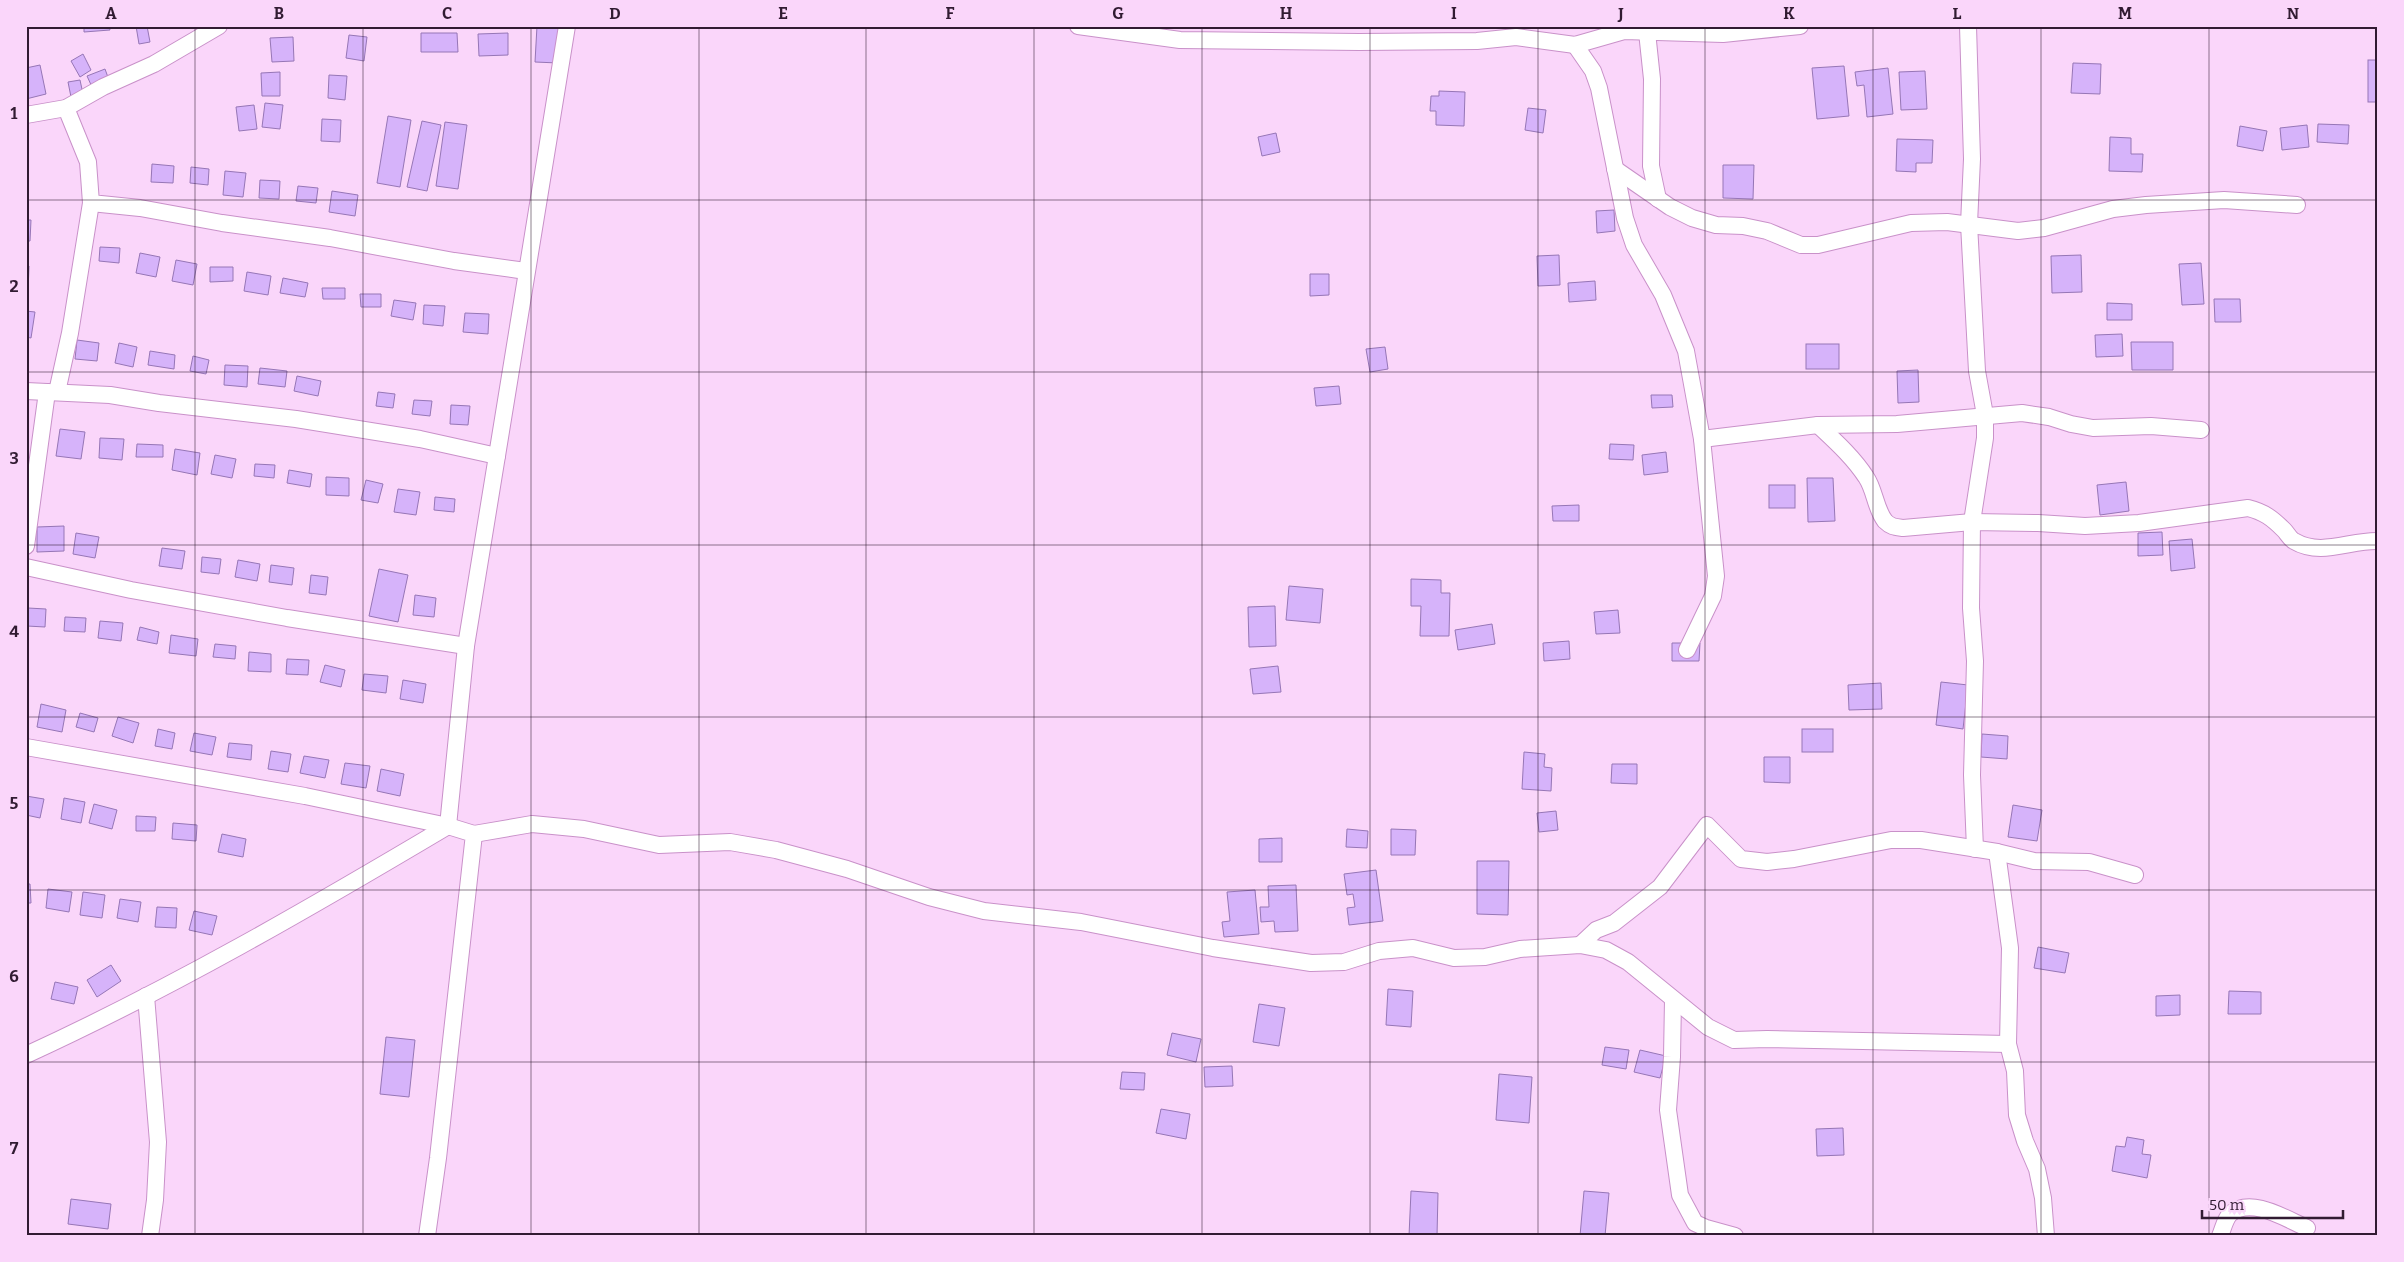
<svg xmlns="http://www.w3.org/2000/svg" width="2404" height="1262" font-family="Bitter,serif">
  <rect width="100%" height="100%" fill="#fad6fa"/>
  <g fill="#d6b3fa" stroke="#9676b6">
    <path d="M84,26H109L110,30L84,32Z"/>
    <path d="M136,26H147L150,42L139,44Z"/>
    <path d="M537,26L560,27L558,63L535,62Z"/>
    <path d="M421,33H457L458,52H421Z"/>
    <path d="M508,33V55L479,56L478,34Z"/>
    <path d="M349,35L367,37L364,61L346,58Z"/>
    <path d="M293,37L294,61L272,62L270,38Z"/>
    <path d="M83,54L91,70L80,77L71,61Z"/>
    <rect x="2368" y="60" width="10" height="42"/>
    <path d="M2073,63L2101,64L2100,94L2071,93Z"/>
    <path d="M40,65L46,94L26,99V68Z"/>
    <path d="M1844,66L1849,116L1817,119L1812,68Z"/>
    <path d="M1888,68L1893,114L1867,117L1864,85L1857,86L1855,72Z"/>
    <path d="M105,69L109,80L92,87L87,76Z"/>
    <path d="M1925,71L1927,109L1901,110L1899,72Z"/>
    <path d="M280,72V96H262L261,73Z"/>
    <path d="M329,75L347,76L345,100L328,98Z"/>
    <path d="M80,80L83,94L71,97L68,82Z"/>
    <path d="M1439,91L1465,92L1464,126L1436,125V111H1430L1431,96H1439Z"/>
    <path d="M265,103L283,105L280,129L262,127Z"/>
    <path d="M254,105L257,129L239,131L236,107Z"/>
    <path d="M1528,108L1546,110L1543,133L1525,130Z"/>
    <path d="M388,116L411,120L400,187L377,183Z"/>
    <path d="M322,119L341,120L340,142L321,141Z"/>
    <path d="M422,121L441,125L427,191L407,187Z"/>
    <path d="M445,122L467,125L458,189L436,186Z"/>
    <path d="M2318,124L2349,125L2348,144L2317,142Z"/>
    <path d="M2307,125L2309,147L2282,150L2280,128Z"/>
    <path d="M2240,126L2267,131L2263,151L2237,146Z"/>
    <path d="M1276,133L1280,152L1262,156L1258,137Z"/>
    <path d="M2110,137L2131,138V154H2143L2142,172L2109,171Z"/>
    <path d="M1897,139L1933,140L1932,163H1916V172L1896,171Z"/>
    <path d="M152,164L174,166L173,183L151,182Z"/>
    <path d="M1723,165H1754L1753,199L1723,198Z"/>
    <path d="M191,167L209,169L208,185L190,183Z"/>
    <path d="M225,171L246,173L243,197L223,195Z"/>
    <path d="M260,180L280,181L279,199L259,198Z"/>
    <path d="M298,186L318,188L316,203L296,201Z"/>
    <path d="M332,191L358,195L355,216L329,212Z"/>
    <path d="M1614,210L1615,231L1597,233L1596,211Z"/>
    <path d="M26,220H31L30,241H26Z"/>
    <path d="M100,247L120,248L119,263L99,261Z"/>
    <path d="M140,253L160,257L156,277L136,273Z"/>
    <path d="M1559,255L1560,285L1538,286L1537,256Z"/>
    <path d="M2081,255L2082,292L2052,293L2051,256Z"/>
    <path d="M176,260L197,264L193,285L172,281Z"/>
    <path d="M2201,263L2204,304L2182,305L2179,264Z"/>
    <path d="M26,266H29L28,292H26Z"/>
    <path d="M210,267H233V281L210,282Z"/>
    <path d="M247,272L271,276L268,295L244,291Z"/>
    <path d="M1310,274H1329V295L1310,296Z"/>
    <path d="M283,278L308,283L305,297L280,293Z"/>
    <path d="M1595,281L1596,300L1569,302L1568,283Z"/>
    <path d="M322,288H345V299H323Z"/>
    <path d="M360,294H381V307H361Z"/>
    <path d="M2214,299H2240L2241,322H2215Z"/>
    <path d="M394,300L416,303L413,320L391,316Z"/>
    <path d="M2107,303L2132,304V320H2107Z"/>
    <path d="M424,305L445,306L443,326L423,324Z"/>
    <path d="M26,311L35,312L31,338L26,337Z"/>
    <path d="M465,313L489,314L488,334L463,332Z"/>
    <path d="M2122,334L2123,356L2096,357L2095,335Z"/>
    <path d="M77,340L99,343L97,361L75,359Z"/>
    <path d="M2131,342H2173V370H2132Z"/>
    <path d="M119,343L137,347L133,367L115,363Z"/>
    <rect x="1806" y="344" width="33" height="25"/>
    <path d="M1385,347L1388,369L1370,372L1366,349Z"/>
    <path d="M150,351L175,355L174,369L148,365Z"/>
    <path d="M193,356L209,360L206,374L190,371Z"/>
    <path d="M225,365L248,366L247,387L224,385Z"/>
    <path d="M260,368L287,371L285,387L258,384Z"/>
    <path d="M1918,370L1919,402L1898,403L1897,371Z"/>
    <path d="M297,376L321,381L318,396L294,391Z"/>
    <path d="M1339,386L1341,404L1316,406L1314,388Z"/>
    <path d="M378,392L395,394L393,408L376,406Z"/>
    <path d="M1651,395H1672L1673,407L1652,408Z"/>
    <path d="M414,400L432,401L430,416L412,414Z"/>
    <path d="M451,405L470,406L468,425L450,424Z"/>
    <path d="M60,429L85,432L81,459L56,456Z"/>
    <path d="M100,438L124,439L122,460L99,458Z"/>
    <path d="M137,444L163,445V457H136Z"/>
    <path d="M1610,444L1634,445L1633,460L1609,459Z"/>
    <path d="M175,449L200,453L197,475L172,470Z"/>
    <path d="M1666,452L1668,472L1644,475L1642,455Z"/>
    <path d="M215,455L236,459L232,478L211,474Z"/>
    <path d="M255,464L275,465L274,478L254,476Z"/>
    <path d="M289,470L312,474L310,487L287,483Z"/>
    <path d="M326,477L349,478V496L326,495Z"/>
    <path d="M1807,478H1833L1835,521L1808,522Z"/>
    <path d="M366,480L383,484L378,503L361,500Z"/>
    <path d="M2126,482L2129,511L2100,515L2097,485Z"/>
    <rect x="1769" y="485" width="26" height="23"/>
    <path d="M398,489L420,492L416,515L394,512Z"/>
    <path d="M435,497L455,499L454,512L434,510Z"/>
    <path d="M1579,505V521H1553L1552,506Z"/>
    <path d="M64,526V551L37,552V527Z"/>
    <path d="M2162,532L2163,555L2138,556V533Z"/>
    <path d="M76,533L99,537L95,558L73,554Z"/>
    <path d="M2192,539L2195,568L2171,571L2169,541Z"/>
    <path d="M162,548L185,551L182,569L159,566Z"/>
    <path d="M202,557L221,559L219,574L201,572Z"/>
    <path d="M238,560L260,564L257,581L235,577Z"/>
    <path d="M271,565L294,568L292,585L269,582Z"/>
    <path d="M379,569L408,575L398,622L369,616Z"/>
    <path d="M311,575L328,577L326,595L309,593Z"/>
    <path d="M1411,579L1441,580V593H1450L1449,636H1420L1421,606H1411Z"/>
    <path d="M1289,586L1323,589L1320,623L1286,620Z"/>
    <path d="M415,595L436,598L434,617L413,615Z"/>
    <path d="M1275,606L1276,646L1249,647L1248,607Z"/>
    <path d="M28,608L46,609L45,627L27,626Z"/>
    <path d="M1618,610L1620,633L1596,634L1594,612Z"/>
    <path d="M65,617L86,618L85,632L64,631Z"/>
    <path d="M100,621L123,623L121,641L98,638Z"/>
    <path d="M1492,624L1495,644L1458,650L1455,630Z"/>
    <path d="M140,627L159,632L157,644L137,640Z"/>
    <path d="M171,635L198,639L196,656L169,653Z"/>
    <path d="M1569,641L1570,659L1544,661L1543,643Z"/>
    <path d="M1672,643H1700L1699,661H1672Z"/>
    <path d="M215,644L236,646L235,659L213,657Z"/>
    <path d="M249,652L271,654V672L248,671Z"/>
    <path d="M287,659L309,660L308,675L286,674Z"/>
    <path d="M325,665L345,670L341,687L320,682Z"/>
    <path d="M1278,666L1281,692L1253,694L1250,669Z"/>
    <path d="M364,674L388,676L386,693L362,690Z"/>
    <path d="M403,680L426,684L423,703L400,699Z"/>
    <path d="M1941,682L1968,685L1963,729L1936,725Z"/>
    <path d="M1881,683L1882,709L1849,710L1848,685Z"/>
    <path d="M41,704L66,710L62,732L37,727Z"/>
    <path d="M80,713L98,718L94,732L76,727Z"/>
    <path d="M118,717L139,723L133,743L112,736Z"/>
    <path d="M158,729L175,733L172,749L155,746Z"/>
    <rect x="1802" y="729" width="31" height="23"/>
    <path d="M194,733L216,737L212,755L190,751Z"/>
    <path d="M1982,734L2008,736L2007,759L1981,757Z"/>
    <path d="M229,743L252,745L251,760L227,757Z"/>
    <path d="M271,751L291,754L288,772L268,769Z"/>
    <path d="M1524,752L1545,754L1544,767L1552,768L1551,791L1522,789Z"/>
    <path d="M304,756L329,760L325,778L300,773Z"/>
    <path d="M1764,757H1790V783L1764,782Z"/>
    <path d="M345,763L370,766L366,788L341,784Z"/>
    <path d="M1612,764H1637V784L1611,783Z"/>
    <path d="M381,769L404,774L400,796L377,791Z"/>
    <path d="M26,796L44,799L40,818L26,815Z"/>
    <path d="M64,798L85,802L81,823L61,819Z"/>
    <path d="M94,804L117,810L112,829L89,823Z"/>
    <path d="M2013,805L2042,810L2037,841L2008,837Z"/>
    <path d="M1556,811L1558,830L1539,832L1537,813Z"/>
    <path d="M136,816L156,817L155,831H136Z"/>
    <path d="M173,823L197,825L196,841L172,839Z"/>
    <path d="M1347,829L1368,831L1367,848L1346,847Z"/>
    <path d="M1391,829L1416,830L1415,855H1391Z"/>
    <path d="M222,834L246,839L243,857L218,852Z"/>
    <path d="M1282,838V862H1259V839Z"/>
    <path d="M1477,861H1509L1508,915L1477,914Z"/>
    <path d="M1376,870L1383,921L1349,925L1347,908L1355,907L1353,894L1347,895L1344,874Z"/>
    <path d="M26,884H30L31,903H26Z"/>
    <path d="M1296,885L1298,931L1275,932L1274,921L1261,922L1260,907H1269L1268,886Z"/>
    <path d="M48,889L72,892L69,912L46,908Z"/>
    <path d="M1255,890L1259,934L1224,937L1222,922L1230,921L1227,892Z"/>
    <path d="M83,892L105,895L102,918L80,915Z"/>
    <path d="M120,899L141,902L138,922L117,918Z"/>
    <path d="M157,907L177,908L176,928L155,927Z"/>
    <path d="M194,911L217,916L212,935L189,930Z"/>
    <path d="M2038,947L2069,953L2065,973L2034,968Z"/>
    <path d="M111,965L121,981L97,997L87,980Z"/>
    <path d="M55,982L78,987L74,1004L51,999Z"/>
    <path d="M1388,989L1413,991L1411,1027L1386,1025Z"/>
    <path d="M2229,991L2261,992V1014H2228Z"/>
    <path d="M2180,995V1015L2156,1016V996Z"/>
    <path d="M1259,1004L1285,1008L1279,1046L1253,1042Z"/>
    <path d="M1172,1033L1201,1039L1196,1062L1167,1055Z"/>
    <path d="M386,1037L415,1040L409,1097L380,1094Z"/>
    <path d="M1605,1047L1629,1050L1626,1069L1602,1065Z"/>
    <path d="M1640,1050L1666,1056L1660,1078L1634,1072Z"/>
    <path d="M1232,1066L1233,1086L1205,1087L1204,1067Z"/>
    <path d="M1122,1072L1145,1073L1144,1090L1120,1089Z"/>
    <path d="M1499,1074L1532,1077L1529,1123L1496,1120Z"/>
    <path d="M1161,1109L1190,1114L1186,1139L1156,1133Z"/>
    <path d="M1843,1128L1844,1155L1817,1156L1816,1129Z"/>
    <path d="M2127,1137L2144,1140L2142,1154L2151,1155L2147,1178L2112,1171L2116,1146L2125,1147Z"/>
    <path d="M1411,1191L1438,1193L1437,1236H1409Z"/>
    <path d="M1584,1191L1609,1193L1605,1236H1580Z"/>
    <path d="M71,1199L111,1204L108,1229L68,1224Z"/>
  </g>
  <g fill="none" stroke-linecap="round" stroke-linejoin="round">
    <g stroke="#c991c9" stroke-width="18">
      <g id="minor">
        <path d="M1078,26L1180,40L1359,42L1477,41L1516,37L1575,45L1624,31L1723,34L1800,26"/>
        <path d="M1968,26L1972,159L1969,224L1977,371L1985,415V438L1972,522L1971,608L1975,661L1972,775L1975,849"/>
        <path d="M1647,32L1652,79L1651,166L1658,199"/>
        <path d="M1575,45L1593,71L1599,88L1625,218L1634,245L1663,295L1686,351L1702,439L1716,576L1713,596L1687,650"/>
        <path d="M66,108L88,162L91,203L140,208L222,223L330,238L454,261L526,271"/>
        <path d="M26,115L66,108L103,87L154,64L219,26"/>
        <path d="M1615,169L1670,207L1692,218L1716,225L1743,226L1767,231L1801,245H1818L1911,223L1947,222L2018,231L2044,228L2113,209L2146,205L2224,200L2297,205"/>
        <path d="M26,391L110,395L159,403L296,419L420,439L497,456"/>
        <path d="M57,392L70,333L91,203"/>
        <path d="M1818,425C1835,441 1853,457 1866,477C1875,490 1875,508 1885,521C1891,527 1895,527 1903,528L1972,522L2038,523L2085,526L2139,523L2248,508C2264,512 2272,518 2284,530C2287,533 2290,539 2294,541C2321,557 2350,540 2378,541"/>
        <path d="M1702,439L1818,425L1897,424L2022,413L2049,417L2071,424L2093,428L2151,426L2201,430"/>
        <path d="M26,546L47,392"/>
        <path d="M26,567L131,590L287,618L466,646"/>
        <path d="M26,747L305,796L448,826L474,834L438,1158L427,1236"/>
        <path d="M474,834L532,824L584,829L659,845L730,842L776,850L847,869L929,897L984,911L1081,922L1213,948L1311,963L1344,962L1379,951L1413,948L1454,958L1485,957L1520,949L1580,945L1606,950L1628,962L1708,1027L1734,1040L1767,1039L2008,1044"/>
        <path d="M1997,852L2010,948L2008,1044L2015,1071L2017,1115L2025,1141L2037,1169L2043,1198L2046,1236"/>
        <path d="M1580,945L1596,930L1614,923L1660,887L1707,825L1741,859L1767,862L1794,859L1891,840H1921L1997,852L2034,861L2089,862L2135,875"/>
        <path d="M146,996L158,1142L155,1200L150,1236"/>
        <path d="M1673,1000L1672,1057L1668,1110L1680,1195L1695,1223L1706,1228L1735,1236"/>
        <path d="M26,1055C172,988 310,908 448,826L466,646L567,26"/>
        <path d="M2220,1236C2223,1229 2225,1219 2230,1214C2251,1196 2286,1219 2307,1228"/>
      </g>
    </g>
    <use href="#minor" stroke="#fff" stroke-width="16"/>
  </g>
  <path fill="none" stroke="#311b32" stroke-width="1" stroke-opacity="0.55" d="M195,26V1236M363,26V1236M531,26V1236M699,26V1236M866,26V1236M1034,26V1236M1202,26V1236M1370,26V1236M1538,26V1236M1705,26V1236M1873,26V1236M2041,26V1236M2209,26V1236M26,200H2378M26,372H2378M26,545H2378M26,717H2378M26,890H2378M26,1062H2378"/>
  <rect width="2404" height="1262" fill="none" stroke="#fad6fa" stroke-width="55"/>
  <path d="M2202 1210v8h141v-8" fill="none" stroke="#311b32" stroke-width="2.5"/>
  <text x="2209" y="1210" font-size="15" fill="#311b32" stroke="#fad6fa" stroke-width="4" paint-order="stroke">50 m</text>
  <rect x="28" y="28" width="2348" height="1206" fill="none" stroke="#311b32" stroke-width="2"/>
  <g font-size="16" text-anchor="middle" font-weight="bold" fill="#311b32">
    <text x="111" y="19">A</text>
    <text x="279" y="19">B</text>
    <text x="447" y="19">C</text>
    <text x="615" y="19">D</text>
    <text x="783" y="19">E</text>
    <text x="950" y="19">F</text>
    <text x="1118" y="19">G</text>
    <text x="1286" y="19">H</text>
    <text x="1454" y="19">I</text>
    <text x="1621" y="19">J</text>
    <text x="1789" y="19">K</text>
    <text x="1957" y="19">L</text>
    <text x="2125" y="19">M</text>
    <text x="2293" y="19">N</text>
    <text x="14" y="119">1</text>
    <text x="14" y="292">2</text>
    <text x="14" y="464">3</text>
    <text x="14" y="637">4</text>
    <text x="14" y="809">5</text>
    <text x="14" y="982">6</text>
    <text x="14" y="1154">7</text>
  </g>
</svg>
